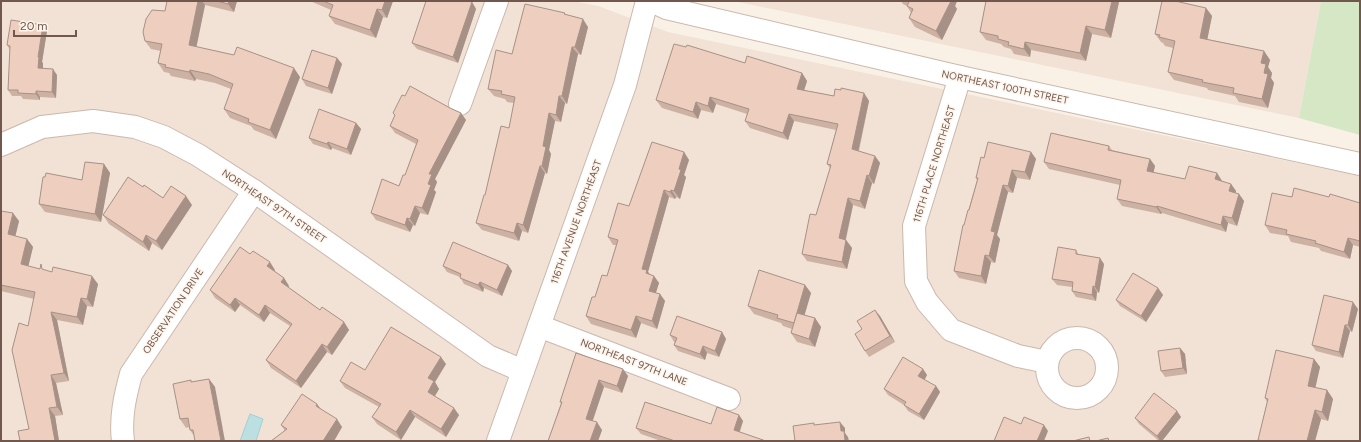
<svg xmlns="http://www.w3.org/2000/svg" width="1361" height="442" font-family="Figtree,sans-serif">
  <rect width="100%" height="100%" fill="#faf1e6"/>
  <g fill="#f1e2d5">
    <path d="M1,1H573L598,6L668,32L1360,176V441H1Z"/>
    <path d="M733,1H1321L1299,118Z"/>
  </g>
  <path fill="#d5e7c5" d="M1321,1H1360V135L1299,118Z"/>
  <path fill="#bcdfe2" stroke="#a3cfd3" d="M250,414L263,419L256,441H240Z"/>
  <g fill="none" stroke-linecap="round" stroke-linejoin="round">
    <g stroke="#cbb8ad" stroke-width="24">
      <g id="minor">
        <path d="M652,1L666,8L960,77L1360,164"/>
        <path d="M960,77L914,226L916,281L927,302L951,330L1018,356L1047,362"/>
        <path d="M460,104L497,1"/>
        <path d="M1,145L42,127L93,121L135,127L164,137L198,155L254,191L488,356L523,371"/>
        <path d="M539,326L729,399"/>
        <circle cx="1077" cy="368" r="30"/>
        <path d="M123,441C120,418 125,396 131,374L254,191"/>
        <path d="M498,441L625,85L647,1"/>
      </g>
    </g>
    <use href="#minor" stroke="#fff" stroke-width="22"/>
  </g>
  <g fill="#cdb2a4">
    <path d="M167,1H237L234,12L205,5L196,47L300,77L276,139L254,130L251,126L230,118L224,109L231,89L215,83L196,79L195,81L171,76L169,73L164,72L158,63L161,51L151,49L145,41L165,11Z"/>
    <path d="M310,1H393L387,18L383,17L376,38L335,24L329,16L331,10Z"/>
    <path d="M901,1H957L955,6L957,9L942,40L915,27L909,18L911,13L907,6L903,4Z"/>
    <path d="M986,1H1118L1119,2L1111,38L1092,34L1086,61L1031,50L1030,57L1014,54L1011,49L1004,47L1001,44L986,40L980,32Z"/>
    <path d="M472,2L476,9L458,63L417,49L412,43Z"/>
    <path d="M1206,8L1212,16L1207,39L1264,51L1270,60L1268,67L1272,73L1271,78L1274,83L1268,108L1239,102L1235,96L1208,90L1207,88L1174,80L1168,72L1173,48L1165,46L1163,43L1161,42L1155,34Z"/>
    <path d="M566,15L588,27L581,55L578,54L567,104L565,103L561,122L555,121L549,150L551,154L547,174L545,173L528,233L522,231L519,241L482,230L476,223L509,128L514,103L507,102L505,99L494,96L488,89L512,54Z"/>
    <path d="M47,31L42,62L43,63V69L57,75L56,98L40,97V100L23,99L21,96H12L8,90L10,50L7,45Z"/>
    <path d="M337,58L342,64L332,94L306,86L302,79Z"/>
    <path d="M745,63L802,73L807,81L804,90L834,96L841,90L864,93L869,101L859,151L875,156L880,163L874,184L872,183L865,209L853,205L846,240L852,248L847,269L807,261L802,254L816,215L830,168L827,164L836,130L794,121L788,140L750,128L745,121L747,114L716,104L713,113L701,110L698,119L662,108L656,100Z"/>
    <path d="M405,96L450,108L461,113L466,120L435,179L437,182L434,190L436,192L428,215L420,213L415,226L413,225L410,232L376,220L371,213L399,186L405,175L416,144L395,133L390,126L395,116L393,113Z"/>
    <path d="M356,123L361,129L351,155L332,148L331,150L313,144L309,138Z"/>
    <path d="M1109,146L1112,150L1150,159L1155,166L1153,173L1185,179L1217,173L1222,181L1231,184L1236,191V193L1239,194L1244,201L1237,226L1228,223L1226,232L1162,213L1161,214L1122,206L1117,199L1120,185L1049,169L1044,162Z"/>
    <path d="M684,152L689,160L684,175L686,177L680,199L676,197L675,199L669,197L648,272L650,275L654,276L659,283L656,293L660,294L665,301L657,329L641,323L636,338L591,324L586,316L595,297L607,276L616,245H613L608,237Z"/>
    <path d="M1031,152L1036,159L1030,180L1017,178L1013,193L1008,192L997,235L1000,239L995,263L991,262L986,284L959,278L954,271L964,225L977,180L976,178L984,158Z"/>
    <path d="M104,164L110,173L101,222L45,212L39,204L82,180Z"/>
    <path d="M143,187L163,198L192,205L162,250L152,243L149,251L109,224L103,215Z"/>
    <path d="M1292,197H1329L1360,203V247L1353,245L1350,259L1321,251L1319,248L1291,242L1288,236L1270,233L1265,225Z"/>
    <path d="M1,211L19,221L15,236L27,239L33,247L28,266L98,284L93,307L87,306L83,325L57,320L69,381L56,383L63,415L55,416L59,441H20L29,429L28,326L34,299L1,291Z"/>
    <path d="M1076,250L1079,255L1104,264L1099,293L1097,292L1096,301L1076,297L1072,291V287L1057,285L1052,279Z"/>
    <path d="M250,254L275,270L274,271L284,278L289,286L288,287L320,310L344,322L349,330L332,355L327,352L301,388L271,368L266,360L290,326L270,313L264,322L240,305L235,312L215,298L210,290Z"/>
    <path d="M508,265L512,271L502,296L484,288L483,292L464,284L460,277L447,272L443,266Z"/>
    <path d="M805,285L811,293L804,315L815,318L821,327L815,347L797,342L791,333L792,329L783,326L781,323L754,314L748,306Z"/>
    <path d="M1158,288L1163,295L1146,322L1120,306L1116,300Z"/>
    <path d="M1358,309L1352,332L1350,331L1343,358L1316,351L1312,345Z"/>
    <path d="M880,316L895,342L869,357L865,351L862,329Z"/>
    <path d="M722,332L726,339L719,357L707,353L705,360L678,351L674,345L675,342H674L670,335Z"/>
    <path d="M1180,348L1185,354L1187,374L1165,377L1161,371Z"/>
    <path d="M576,353L628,376L622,393L604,387L592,421L602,430L598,441H548L561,403L560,402Z"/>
    <path d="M1314,359L1320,367L1315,387L1327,390L1333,399L1328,421L1321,419L1315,441H1259L1258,440L1267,402L1265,398Z"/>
    <path d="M446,364L435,382L439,389L435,396L459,415L446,437L415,417L401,440L377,424L372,417L379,407L345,388L340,381L365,370Z"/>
    <path d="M923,369L927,375L924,380L936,386L940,392L924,420L908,411L904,405L888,395L884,389Z"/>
    <path d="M209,379L215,387L195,437L190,430L189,427L186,428L180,419L192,382Z"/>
    <path d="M321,409L342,427L334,441H271L285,431L281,425Z"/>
    <path d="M1177,411L1181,417L1162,441H1159L1139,424L1135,418Z"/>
    <path d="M739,415L743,421L740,432L766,441H661L641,434L636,428L711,424Z"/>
  </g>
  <g fill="#a79186">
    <path d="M198,1H202L205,5L195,54L189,45Z"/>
    <path d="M229,1H237L234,12L228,4Z"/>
    <path d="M385,1H393L387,18L382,10Z"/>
    <path d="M949,1H957L955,6L957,9L942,40L936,31Z"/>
    <path d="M1112,1H1118L1119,2L1111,38L1105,30Z"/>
    <path d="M472,2L476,9L458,63L453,57Z"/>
    <path d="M1206,8L1212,16L1206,46L1200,38Z"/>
    <path d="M377,9L383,17L376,38L370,30Z"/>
    <path d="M583,19L588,27L581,55L575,47Z"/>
    <path d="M43,25L47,31L42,62L43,63V74L38,68V57Z"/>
    <path d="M1086,26L1092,34L1086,61L1080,53Z"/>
    <path d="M1025,42L1031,50L1030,57L1024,49Z"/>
    <path d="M572,47L578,54L567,104L562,96Z"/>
    <path d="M1264,51L1270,60L1268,67L1272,73L1271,78L1274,83L1268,108L1262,99L1264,73L1261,63Z"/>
    <path d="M337,58L342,64L332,94L328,88Z"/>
    <path d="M294,68L300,77L276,139L270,130Z"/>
    <path d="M53,69L57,75L56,98L52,92Z"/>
    <path d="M190,70L196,79L195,81L189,72Z"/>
    <path d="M802,73L807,81L802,97L797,89Z"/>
    <path d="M36,91L40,97V100L36,94Z"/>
    <path d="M864,93L869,101L857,157L852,149Z"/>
    <path d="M559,96L565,103L561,122L556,115Z"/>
    <path d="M710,97L716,104L713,113L708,106Z"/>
    <path d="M696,102L701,110L698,119L693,112Z"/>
    <path d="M461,113L466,120L435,179L437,182L434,190L436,192L428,215L422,208L428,184L429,174Z"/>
    <path d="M549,113L555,121L549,150L551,154L547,174L542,166L543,146Z"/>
    <path d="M789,114L794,121L788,140L783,133Z"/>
    <path d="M356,123L361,129L351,155L347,149Z"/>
    <path d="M328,142L332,148L331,150L327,144Z"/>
    <path d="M684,152L689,160L684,175L686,177L680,199L674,191L679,169Z"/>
    <path d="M1031,152L1036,159L1030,180L1025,172Z"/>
    <path d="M875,156L880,163L874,184L869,176Z"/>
    <path d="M1150,159L1155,166L1152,179L1147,171Z"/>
    <path d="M104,164L110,173L101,222L95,214Z"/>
    <path d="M540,166L545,173L528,233L523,225Z"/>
    <path d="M1012,170L1017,178L1013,193L1008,186Z"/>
    <path d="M1217,173L1222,181L1220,187L1215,179Z"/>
    <path d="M867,175L872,183L865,209L860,201Z"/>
    <path d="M1231,184L1236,191L1234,198L1229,191Z"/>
    <path d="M1003,185L1008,192L997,235L1000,239L995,263L989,256L991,231Z"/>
    <path d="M664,190L669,197L648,272L652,277L651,281L642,269Z"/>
    <path d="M671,190L676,197L675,199L670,192Z"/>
    <path d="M1239,194L1244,201L1237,226L1232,218Z"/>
    <path d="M186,196L192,205L162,250L156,241Z"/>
    <path d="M848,198L853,205L844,246L839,238Z"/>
    <path d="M415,206L420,213L415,226L410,219Z"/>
    <path d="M1157,206L1162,213L1161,214L1156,207Z"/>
    <path d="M13,213L19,221L14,242L8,234Z"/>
    <path d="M1223,216L1228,223L1226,232L1221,225Z"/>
    <path d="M407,218L413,225L410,232L405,225Z"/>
    <path d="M517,223L522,231L519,241L514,233Z"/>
    <path d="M146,235L152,243L149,251L143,242Z"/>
    <path d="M1348,238L1353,245L1350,259L1344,252Z"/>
    <path d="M27,239L33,247L27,272L21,264Z"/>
    <path d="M846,240L852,248L847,269L842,262Z"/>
    <path d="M985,255L991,262L986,284L981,276Z"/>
    <path d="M1100,258L1104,264L1099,293L1095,287Z"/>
    <path d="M270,262L275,270L272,274L267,266Z"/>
    <path d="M508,265L512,271L502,296L497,290Z"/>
    <path d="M92,276L98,284L93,307L87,299Z"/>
    <path d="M654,276L659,283L654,298L649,291Z"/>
    <path d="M284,278L289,286L286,290L281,282Z"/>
    <path d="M480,282L484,288L483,292L478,285Z"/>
    <path d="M805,285L811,293L800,331L794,323Z"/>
    <path d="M1093,286L1097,292L1096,301L1092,295Z"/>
    <path d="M1158,288L1163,295L1146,322L1141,316Z"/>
    <path d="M660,294L665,301L657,329L652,321Z"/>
    <path d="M81,298L87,306L83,325L77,317Z"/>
    <path d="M235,298L240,305L235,312L230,305Z"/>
    <path d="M1353,302L1358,309L1352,332L1348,325Z"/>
    <path d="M265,305L270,313L264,322L259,315Z"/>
    <path d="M875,310L880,316L895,342L890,336Z"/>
    <path d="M51,312L57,320L69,381L64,373Z"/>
    <path d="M636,316L641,323L636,338L631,330Z"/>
    <path d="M815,318L821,327L815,347L809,339Z"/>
    <path d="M344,322L349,330L332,355L327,347Z"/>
    <path d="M1345,325L1350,331L1343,358L1339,352Z"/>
    <path d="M722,332L726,339L719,357L715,351Z"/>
    <path d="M322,344L327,352L301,388L296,381Z"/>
    <path d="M703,346L707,353L705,360L700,354Z"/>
    <path d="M1180,348L1185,354L1187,374L1183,368Z"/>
    <path d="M441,357L446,364L435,382L439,389L433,399L428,392V378Z"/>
    <path d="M1314,359L1320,367L1314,394L1308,386Z"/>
    <path d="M623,369L628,376L622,393L617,386Z"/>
    <path d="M923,369L927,375L923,383L918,376Z"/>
    <path d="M51,375L56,383L63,415L57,407Z"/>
    <path d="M209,379L215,387L225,441H221Z"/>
    <path d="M599,380L604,387L591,426L586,419Z"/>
    <path d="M936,386L940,392L924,420L919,414Z"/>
    <path d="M1327,390L1333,399L1328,421L1322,412Z"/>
    <path d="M317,404L323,412L316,406Z"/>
    <path d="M49,408L55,416L59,441H55Z"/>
    <path d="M454,408L459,415L446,437L441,429Z"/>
    <path d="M410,410L415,417L401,440L396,432Z"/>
    <path d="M1315,410L1321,419L1315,441H1307Z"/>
    <path d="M1177,411L1181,417L1162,441H1160L1157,436Z"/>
    <path d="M739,415L743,421L738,436L734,430Z"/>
    <path d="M337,419L342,427L334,441H323Z"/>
    <path d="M597,422L602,430L598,441H590Z"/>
    <path d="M840,422L845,428V433L848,437L849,441H845L841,431Z"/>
    <path d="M1044,425L1048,431L1044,441H1037Z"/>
  </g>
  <g fill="#eecfbf" stroke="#a79186">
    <path d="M167,1H198L189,45L234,55L237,47L294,68L270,130L248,122L249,119L224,109L233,84L209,74L190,70L189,72L165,67L166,65L158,63L162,44L145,41L143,32L146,19L152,10L165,11Z"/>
    <path d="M217,1H229L228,4Z"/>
    <path d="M323,1H385L382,10L377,9L370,30L329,16L333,5Z"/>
    <path d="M426,1H468L472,2L453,57L412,43Z"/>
    <path d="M908,1H951L936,31L909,18L913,9L907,6L909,2Z"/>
    <path d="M986,1H1112L1105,30L1086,26L1080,53L1025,42L1024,49L1008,45L1009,42L998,39V36L980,32Z"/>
    <path d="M1162,1H1175L1206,8L1200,38L1264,51L1261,63L1266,64L1264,73L1268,74L1262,99L1233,93L1234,88L1202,82L1203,80L1168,72L1175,41L1159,37L1160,35L1155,34Z"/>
    <path d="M525,4L565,13L564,14L583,19L575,47H572L562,96H559L556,115L549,113L543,146L546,147L542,166H540L523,225L517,223L514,233L476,223L484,195H485L501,126L509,128L515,97L501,94L502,91L488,89L496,50L512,54Z"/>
    <path d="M11,20L43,25L38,57H39L38,68L53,69L52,92L36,91V94L18,93V90H8L10,46L7,45Z"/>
    <path d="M674,44L686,47L687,45L745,63L747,56L802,73L797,89L834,96L835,89L841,90V88L864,93L852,149L875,156L869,176L867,175L860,201L848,198L839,238L846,240L842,262L802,254L810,214L816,215L831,165L827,164L838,124L789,114L783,133L745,121L749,109L710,97L708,106L696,102L693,112L656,100Z"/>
    <path d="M312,50L337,58L328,88L302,79Z"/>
    <path d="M410,86L450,108L461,113L429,174H432L428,184L431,185L422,208L415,206L410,219L407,218L405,225L371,213L382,179L399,186L403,175H405L418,140L390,126L395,115L393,113L402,95L405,96Z"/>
    <path d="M319,109L356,123L347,149L328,142L327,144L309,138Z"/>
    <path d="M1051,133L1109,146L1108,150L1150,159L1147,171L1185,179L1189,166L1217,173L1215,179L1231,184L1229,191L1239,194L1232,218L1223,216L1221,225L1157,206L1156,207L1117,199L1121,180L1044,162Z"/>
    <path d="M652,142L684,152L679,169L681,170L674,191L671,190L670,192L664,190L642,269L647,270L646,273L654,276L649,291L660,294L652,321L636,316L631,330L586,316L592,297H595L602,275L607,276L618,240L608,237L618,203L629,206Z"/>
    <path d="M988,142L1031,152L1025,172L1012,170L1008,186L1003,185L991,231L995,232L989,256L985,255L981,276L954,271L963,225H964L968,210H969L978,178H976L981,157L984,158Z"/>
    <path d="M85,162L104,164L95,214L39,204L43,177H45L46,173L82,180Z"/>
    <path d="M128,177L143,187L144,185L163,198L171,186L186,196L156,241L146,235L143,242L103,215Z"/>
    <path d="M1294,188L1329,197L1330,194L1360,203V241L1348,238L1344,252L1315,243L1316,241L1286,234L1287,230L1265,225L1272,193L1292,197Z"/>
    <path d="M1,211L13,213L8,234L27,239L21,264L40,269L41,264L42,269L52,272L53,267L92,276L87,299L81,298L77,317L51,312L64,373L51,375L57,407L49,408L55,441H20L18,431L29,429L12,350L19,323L28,326L35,292L1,285Z"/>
    <path d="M453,242L508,265L497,290L480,282L478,285L460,278L461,274L443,266Z"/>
    <path d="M240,247L250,254L253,251L270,262L267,266L284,278L281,282L320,310L322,307L344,322L327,347L322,344L296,381L266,360L292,324L265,305L259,315L235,298L230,305L210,290Z"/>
    <path d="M1058,247L1076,250V254L1100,258L1095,287L1093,286L1092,295L1072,291L1073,282L1052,279Z"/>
    <path d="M759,270L805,285L794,323L777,318L778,315L748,306Z"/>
    <path d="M1133,273L1158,288L1141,316L1116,300Z"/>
    <path d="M1324,295L1353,302L1348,325H1345L1339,352L1312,345Z"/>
    <path d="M875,310L890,336L865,351L855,334L862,329L857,321Z"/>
    <path d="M797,313L815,318L809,339L791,333Z"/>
    <path d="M677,316L722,332L715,351L703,346L700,354L674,345L677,338L670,335Z"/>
    <path d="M391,327L441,357L428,378L434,381L428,392L454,408L441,429L410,410L396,432L372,417L381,404L340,381L351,362L365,370Z"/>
    <path d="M1180,348L1183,368L1161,371L1158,351Z"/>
    <path d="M1276,350L1314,359L1308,386L1327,390L1322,412L1315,410L1307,441H1264L1258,440L1268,399L1265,398Z"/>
    <path d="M576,353L623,369L617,386L599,380L586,419L597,422L590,441H548L562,402H560Z"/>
    <path d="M903,357L923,369L918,376L936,386L919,414L904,405L906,402L884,389Z"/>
    <path d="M209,379L221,441H195L193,430H190L188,418L180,419L173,384L191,380V382Z"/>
    <path d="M1154,393L1177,411L1157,436L1135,418Z"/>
    <path d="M302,394L317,404L316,406L337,419L323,441H271L287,429L281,425Z"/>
    <path d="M645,402L711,424L717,407L739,415L734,430L766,441H675L636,428Z"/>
    <path d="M1004,417L1021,424L1024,417L1044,425L1037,441H994Z"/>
    <path d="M840,422L841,431H844L845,441H795L793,426L814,423V425Z"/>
    <path d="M1089,437L1090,441H1073Z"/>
    <path d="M1108,438L1109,441H1096Z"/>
  </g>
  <g text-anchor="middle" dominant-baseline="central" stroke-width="3" stroke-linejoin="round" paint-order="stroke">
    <g font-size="10" fill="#71574d" stroke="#fdf5ec">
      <text transform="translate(1005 87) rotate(12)">NORTHEAST 100TH STREET</text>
      <text transform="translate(934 164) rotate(-73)">116TH PLACE NORTHEAST</text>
      <text transform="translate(274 206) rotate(34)">NORTHEAST 97TH STREET</text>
      <text transform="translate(576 222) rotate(-70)">116TH AVENUE NORTHEAST</text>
      <text transform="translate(173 311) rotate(-56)">OBSERVATION DRIVE</text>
      <text transform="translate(634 362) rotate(21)">NORTHEAST 97TH LANE</text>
    </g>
  </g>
  <rect width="1361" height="442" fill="none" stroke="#71574d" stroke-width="4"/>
  <path d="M14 30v6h62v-6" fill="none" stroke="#71574d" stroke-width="2"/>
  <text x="20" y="30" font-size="12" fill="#71574d" stroke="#fdf5ec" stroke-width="3" paint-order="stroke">20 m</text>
</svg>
